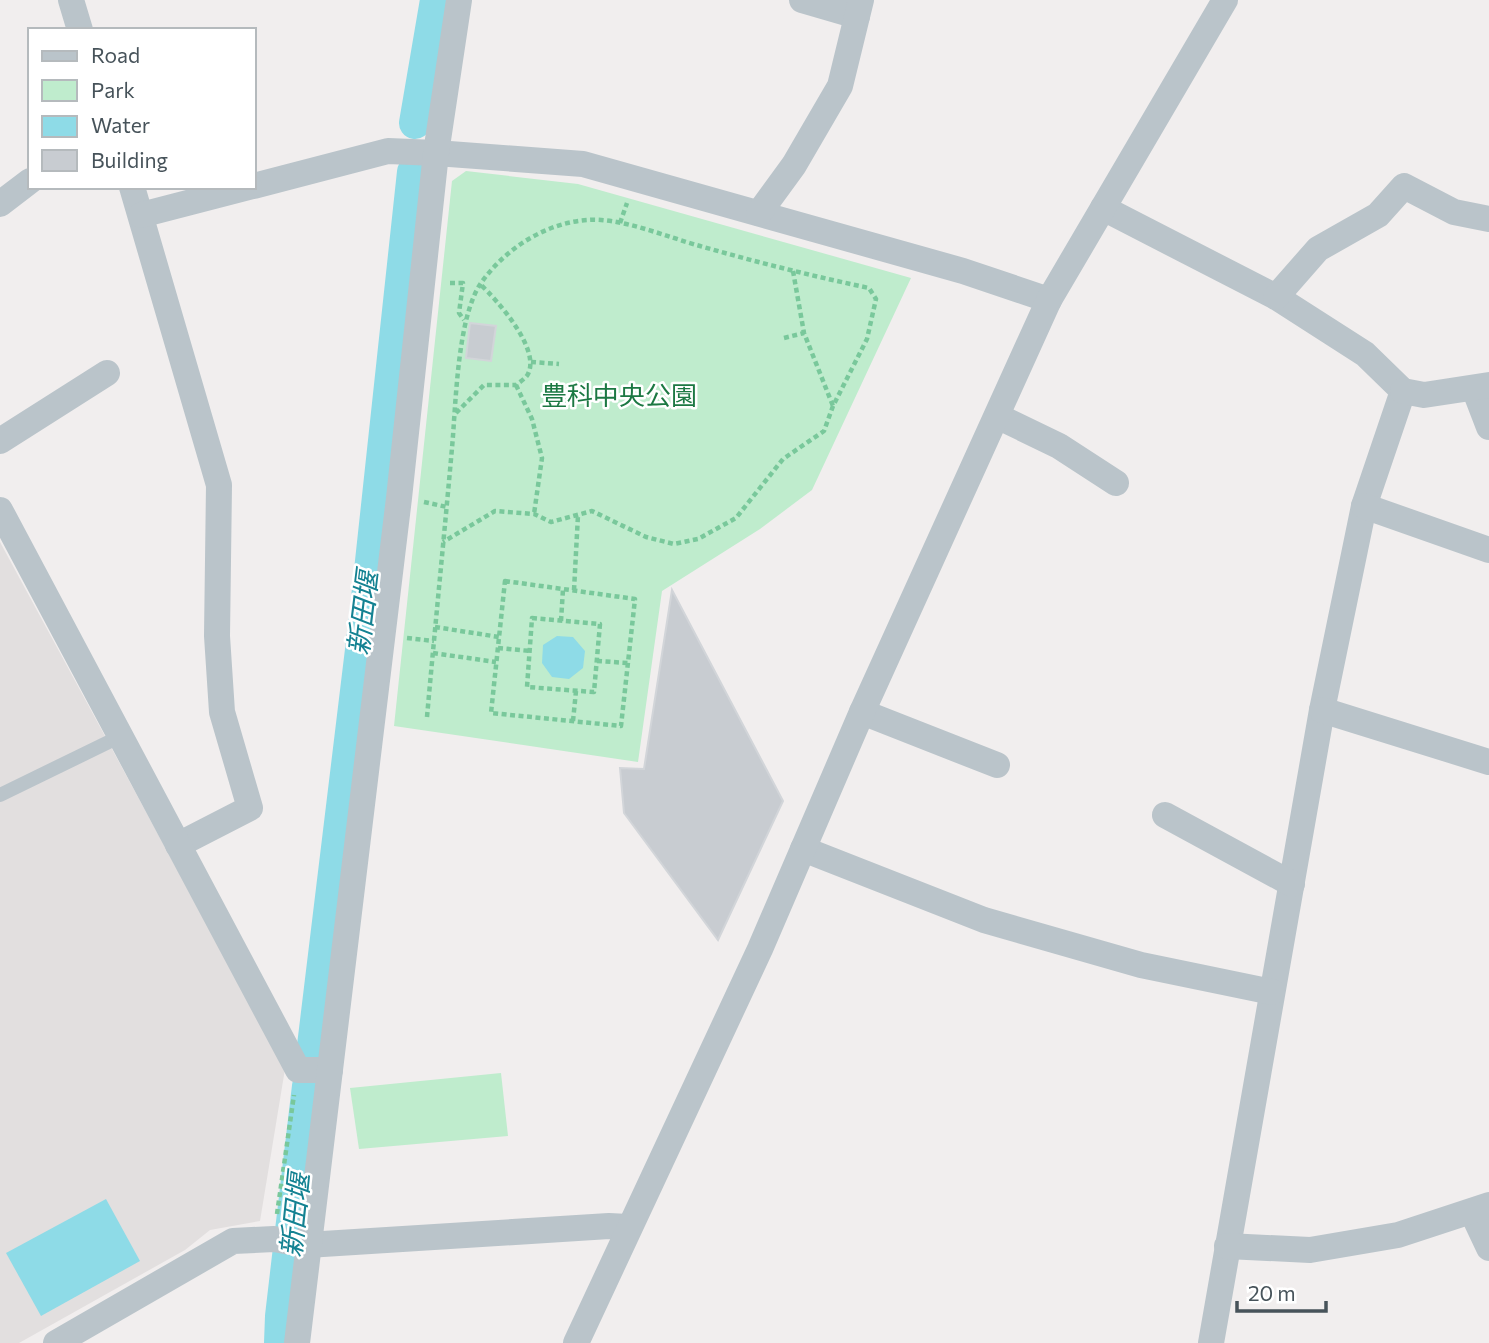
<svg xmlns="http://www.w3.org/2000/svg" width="1489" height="1343" font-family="Commissioner,'Noto Sans JP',sans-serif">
  <rect width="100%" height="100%" fill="#f1eeee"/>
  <path fill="#e2dfdf" d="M0,542L285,1069L260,1221L210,1230L185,1250L19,1343H0Z"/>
  <g fill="#bfeccd">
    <path d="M466,171L578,184L911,278L812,490L760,529L662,591L638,762L394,726L452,181Z"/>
    <path d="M501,1073L508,1136L359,1149L350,1088Z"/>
  </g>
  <g fill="#8edbe7">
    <path d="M557,636L573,637L585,651L583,668L569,679L552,677L542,663L543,645Z"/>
    <path d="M106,1199L140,1261L41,1316L6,1253Z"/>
  </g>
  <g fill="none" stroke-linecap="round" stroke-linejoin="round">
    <g stroke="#8edbe7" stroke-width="32">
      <path d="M415,123L436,0"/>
      <path d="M312,1054L365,617L413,172"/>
      <path d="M280,1343L281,1316L308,1086"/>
    </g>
  </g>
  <g fill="#c8ccd1" stroke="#d2d5d9" stroke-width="2">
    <path d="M470,323L496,326L491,361L466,358Z"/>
    <path d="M672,590L783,801L718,940L624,813L620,768L644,769Z"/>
  </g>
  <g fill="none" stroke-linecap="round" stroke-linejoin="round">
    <g stroke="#79c89b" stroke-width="4.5" stroke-dasharray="5 3.5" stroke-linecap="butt">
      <path d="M620,223L627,203"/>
      <path d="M793,271L804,333L833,406"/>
      <path d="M450,283H463L459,313L464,320"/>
      <path d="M784,338L804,333"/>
      <path d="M531,362L559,364"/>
      <path d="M516,385L532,419L542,458L534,514"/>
      <path d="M456,413L484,385H516C520,382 526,378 528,374C541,349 497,300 480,284"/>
      <path d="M424,502L447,507"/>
      <path d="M505,581L635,599L621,726L491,713Z"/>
      <path d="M574,590L578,515"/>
      <path d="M532,618L600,624L594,692L527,687Z"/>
      <path d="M561,621L563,589"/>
      <path d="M435,627L499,637"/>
      <path d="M407,638L434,641"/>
      <path d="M498,648L530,651"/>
      <path d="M433,653L496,662"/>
      <path d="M597,661L628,663"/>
      <path d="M427,717C435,627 444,538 452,448C456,404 457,318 481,283C505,249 545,223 587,220C620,217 667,237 700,246C756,262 812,276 869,288L876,299L867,339L833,406L824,431L783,459L736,518L698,539L674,544L646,537L592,511L551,522L534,514L495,511L443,542"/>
      <path d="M573,721L576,691"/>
      <path d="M277,1214L294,1095"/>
    </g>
    <path stroke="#bac4ca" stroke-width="14" d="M0,795L121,736"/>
    <g stroke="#bac4ca" stroke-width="26">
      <path d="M71,0L80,30"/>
      <path d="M802,0L857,16"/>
      <path d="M254,186L388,151L436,153L583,164L963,271L1049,300"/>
      <path d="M132,187L219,485L217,636L222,712L250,808L178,845"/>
      <path d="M0,204L30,181"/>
      <path d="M1103,208L1276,297L1365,354L1403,391L1364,506L1322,710L1211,1343"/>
      <path d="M759,213L794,165L840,86L861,0"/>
      <path d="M141,215L249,187"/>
      <path d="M1276,297L1318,249L1378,215L1404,186L1454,212L1489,219"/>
      <path d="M1474,388L1489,427"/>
      <path d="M1403,391L1424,395L1489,385"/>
      <path d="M997,416L1059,446L1116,483"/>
      <path d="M0,441L107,373"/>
      <path d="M1364,506L1489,550"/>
      <path d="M0,510L298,1070H330"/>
      <path d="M1322,710L1489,762"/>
      <path d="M862,712L997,765"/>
      <path d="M1165,815L1292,884"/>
      <path d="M803,849L984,920L1141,965L1272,992"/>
      <path d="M1472,1212L1489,1248"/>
      <path d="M1227,1246L1310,1250L1398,1235L1489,1205"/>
      <path d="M56,1343L233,1241L274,1239L307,1245L609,1226L628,1227"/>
      <path d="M297,1343L399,498L436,153L459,0"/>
      <path d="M576,1343L760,949L862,712L1049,300L1225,0"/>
    </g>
  </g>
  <g text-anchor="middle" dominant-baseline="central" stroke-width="5" stroke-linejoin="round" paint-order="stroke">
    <g font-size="26" fill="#1c7843" stroke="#fff">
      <text x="619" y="394">豊科中央公園</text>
    </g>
    <g font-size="28" font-style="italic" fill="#148292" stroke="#fff">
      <text transform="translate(362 613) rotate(-83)">新田堰</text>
      <text transform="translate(294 1215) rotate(-84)">新田堰</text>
    </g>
  </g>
  <rect x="28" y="28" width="228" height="161" fill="#ffffff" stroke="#b5babd" stroke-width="2"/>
  <rect x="42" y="51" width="35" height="10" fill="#bac4ca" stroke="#b5babd" stroke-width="2"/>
  <text x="91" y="63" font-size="21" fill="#47535a">Road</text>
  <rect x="42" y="80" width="35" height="21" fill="#bfeccd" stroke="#b5babd" stroke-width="2"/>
  <text x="91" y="98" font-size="21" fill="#47535a">Park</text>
  <rect x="42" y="116" width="35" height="21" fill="#8edbe7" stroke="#b5babd" stroke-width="2"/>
  <text x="91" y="133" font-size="21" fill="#47535a">Water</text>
  <rect x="42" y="150" width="35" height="21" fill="#c8ccd1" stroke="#b5babd" stroke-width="2"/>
  <text x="91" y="168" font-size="21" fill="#47535a">Building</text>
  <path d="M1237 1301v10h89v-10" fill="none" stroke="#47535a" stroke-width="3.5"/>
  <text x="1248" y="1301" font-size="21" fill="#47535a" stroke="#ffffff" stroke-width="5" paint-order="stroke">20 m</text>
</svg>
